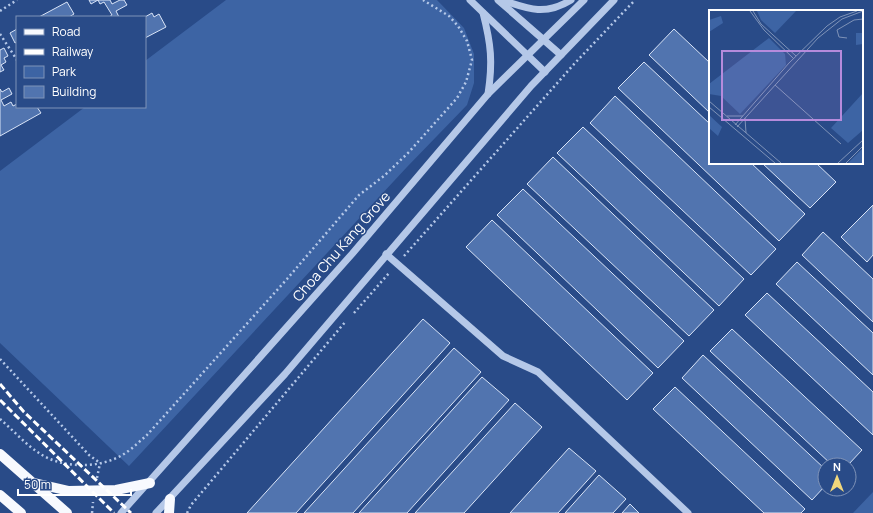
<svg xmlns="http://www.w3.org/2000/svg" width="873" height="513" font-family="Manrope,sans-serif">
  <rect width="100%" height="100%" fill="#294b88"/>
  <g fill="#3d64a4">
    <path d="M226,0H437L464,28L474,54V83L467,105L407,167L129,466L0,343V171L85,107H145V61Z"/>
    <path d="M873,492V513H853Z"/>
  </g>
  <g fill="#5174af" stroke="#d9e4f7">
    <path d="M89,0H110L112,4L120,0H124L127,5L116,11L119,17H109L112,15L104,2L100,4L98,0L91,4Z"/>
    <path d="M67,2L74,14L69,17H39Z"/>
    <path d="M152,13L154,17L159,14L166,27L145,38V17Z"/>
    <path d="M17,29V42L15,43L10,33Z"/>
    <path d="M674,29L710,63V113L649,55Z"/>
    <path d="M4,48L8,56L4,58L6,62L1,65L4,70L0,72V50Z"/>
    <path d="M644,62L710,124V163H751L805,214L779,241L618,88Z"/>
    <path d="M9,88L12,94L1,100L4,106L11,102L13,106L17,104V107H37L41,113L0,136V89L2,92Z"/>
    <path d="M615,96L776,249L751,275L590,123Z"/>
    <path d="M583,127L744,279L719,306L557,153Z"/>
    <path d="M553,157L714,310L689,336L527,184Z"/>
    <path d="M762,163H816L836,182L810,208Z"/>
    <path d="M523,189L684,341L658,368L497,215Z"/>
    <path d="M873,205V255L867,262L841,237Z"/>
    <path d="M492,220L653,373L627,400L466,247Z"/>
    <path d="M823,232L873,279V322L802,255Z"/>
    <path d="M797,262L873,333V375L776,284Z"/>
    <path d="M767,293L873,392V435L745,315Z"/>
    <path d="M423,319L450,343L296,513H247Z"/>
    <path d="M732,329L862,450L848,465H832L710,351Z"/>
    <path d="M454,348L481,372L353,513H304Z"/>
    <path d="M703,355L825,469V486L812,500L682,378Z"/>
    <path d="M482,377L509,400L407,513H359Z"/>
    <path d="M675,387L805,509L801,513H764L653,409Z"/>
    <path d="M515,403L542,427L464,513H415Z"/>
    <path d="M569,448L596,471L558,513H510Z"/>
    <path d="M599,475L626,499L613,513H565Z"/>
    <path d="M630,504L639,513H622Z"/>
  </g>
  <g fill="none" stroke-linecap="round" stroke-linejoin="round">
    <g stroke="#b5c8e8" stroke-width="2.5" stroke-dasharray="2 3" stroke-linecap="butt">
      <path d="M0,11L17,0"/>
      <path d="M0,34L17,60"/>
      <path d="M404,256L575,63L635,0"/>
      <path d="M354,313L390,272"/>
      <path d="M0,359L89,455L100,463"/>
      <path d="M0,419C13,430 25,444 39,453C62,469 100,469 124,454C132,449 140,441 147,435L287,279L359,195L384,176L409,152L457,98L466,82L472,60L467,41L458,26L449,16L423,0"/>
      <path d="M97,478L100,463"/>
      <path d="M92,513L93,502"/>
      <path d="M187,513L191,505L346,321"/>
    </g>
    <g stroke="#b5c8e8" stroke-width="7">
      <path d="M470,0L545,72"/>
      <path d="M498,0L561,55"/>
      <path d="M502,0C528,9 545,16 571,0"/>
      <path d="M483,13C491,44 493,62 488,94"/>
      <path d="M386,254L503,356L538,372L688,513"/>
      <path d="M121,513L352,254L488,94L584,0"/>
      <path d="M156,513L285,374L531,86L614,0"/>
    </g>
    <g stroke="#f7f9fe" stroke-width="10">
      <path d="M0,454L67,513"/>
      <path d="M30,482L69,491L116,490L150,483"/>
      <path d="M0,495L21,513"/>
      <path d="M169,513L170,499"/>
    </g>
    <g stroke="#fff" stroke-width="3" stroke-dasharray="7 3" stroke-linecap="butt">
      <path d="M0,384L24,412L131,513"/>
      <path d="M0,400L114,513"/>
    </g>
  </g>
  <g text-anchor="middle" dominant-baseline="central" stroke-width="3" stroke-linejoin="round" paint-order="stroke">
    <g font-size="14" fill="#fff" stroke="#294b88">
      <text transform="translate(341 246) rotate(-49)">Choa Chu Kang Grove</text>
    </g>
  </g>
  <g transform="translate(709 10)">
    <rect width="154" height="154" fill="#294b88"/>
    <path d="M48,1H87L66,23L52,10ZM12,6L14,13L0,22V10ZM147,23H154V34L147,35ZM60,28L76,44L77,55L31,104L12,86L0,84V74ZM154,83V120L139,133L122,118ZM0,105L13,117L9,126L0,118ZM154,139V153H139L152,140Z" fill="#3d64a4"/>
    <path fill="none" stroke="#7f93b8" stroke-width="1" d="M41,1L55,20L85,49M44,1L52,14L87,46M138,28L130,27L128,20L145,10L154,9M66,75L132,134M0,91L72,153M0,97L66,153M18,106H34M36,108L37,123M26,115L80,53L118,16L131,7L148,1M28,117L109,28L133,9L154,1M129,153L154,130M137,153L154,136"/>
    <path fill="#b68bdc" fill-opacity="0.15" stroke="#b68bdc" stroke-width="2" d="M13,41H132V110H13Z"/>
    <rect width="154" height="154" fill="none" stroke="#fff" stroke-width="2"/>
  </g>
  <rect x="16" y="16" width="130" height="92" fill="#294b88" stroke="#7f93b8"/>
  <rect x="24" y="29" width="20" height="6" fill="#f7f9fe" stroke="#7f93b8"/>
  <text x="52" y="36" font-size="12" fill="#ffffff">Road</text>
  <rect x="24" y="49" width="20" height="6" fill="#ffffff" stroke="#7f93b8"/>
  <text x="52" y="56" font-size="12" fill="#ffffff">Railway</text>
  <rect x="24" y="66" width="20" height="12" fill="#3d64a4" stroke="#7f93b8"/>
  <text x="52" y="76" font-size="12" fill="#ffffff">Park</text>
  <rect x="24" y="86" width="20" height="12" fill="#5174af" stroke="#7f93b8"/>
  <text x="52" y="96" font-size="12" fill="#ffffff">Building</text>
  <g transform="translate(837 477)"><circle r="19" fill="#294b88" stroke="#7f93b8"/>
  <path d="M0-3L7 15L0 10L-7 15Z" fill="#f0d77c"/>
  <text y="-6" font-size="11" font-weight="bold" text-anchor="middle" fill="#ffffff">N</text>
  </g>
  <path d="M18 489v6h113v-6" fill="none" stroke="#ffffff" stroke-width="2"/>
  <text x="24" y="489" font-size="12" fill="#ffffff" stroke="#294b88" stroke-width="3" paint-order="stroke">50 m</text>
</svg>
